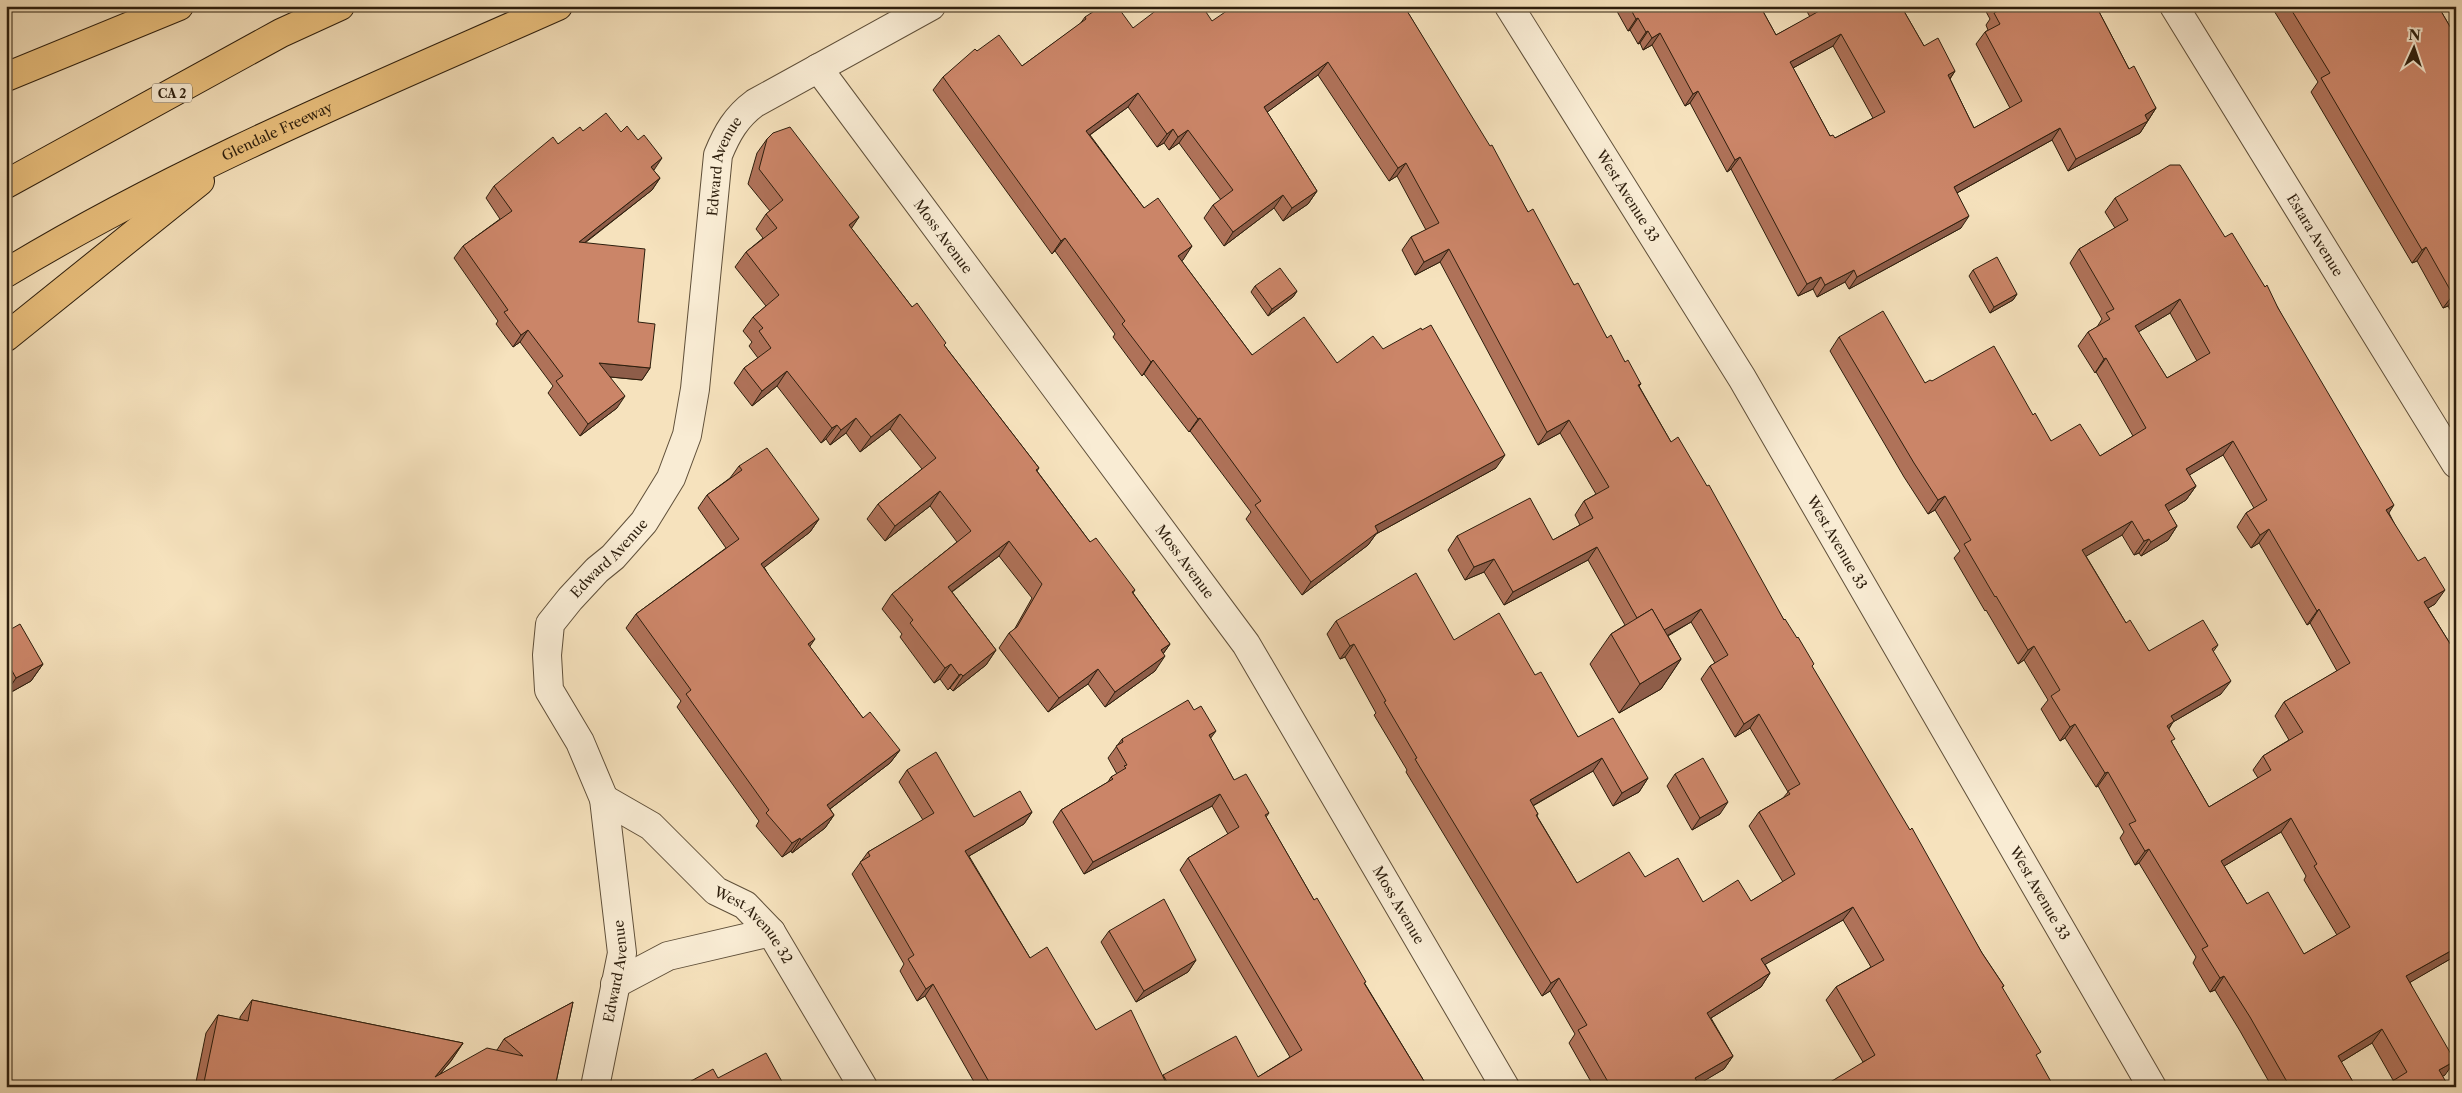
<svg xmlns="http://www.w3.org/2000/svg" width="2462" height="1093" font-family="'Libre Caslon Text',serif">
  <rect width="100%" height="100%" fill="#f6e2bd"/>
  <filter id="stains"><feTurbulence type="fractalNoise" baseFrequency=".004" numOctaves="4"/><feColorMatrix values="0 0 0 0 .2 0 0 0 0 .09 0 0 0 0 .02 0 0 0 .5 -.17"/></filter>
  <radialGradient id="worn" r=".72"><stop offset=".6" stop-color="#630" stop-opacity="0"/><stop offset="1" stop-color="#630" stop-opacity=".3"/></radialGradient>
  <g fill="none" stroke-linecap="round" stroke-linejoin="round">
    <g stroke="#5f4f39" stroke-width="30">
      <g id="minor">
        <path id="s1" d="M818,68L1246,644L1505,1087"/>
        <path id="s2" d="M604,799L651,826L716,891L745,905L771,932L863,1087"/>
        <path d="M615,984L668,956L771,932"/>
        <path id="s3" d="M595,1087L622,953L604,799L580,742L549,690L547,655L550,624L570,599L597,570L613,557L644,522L671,478L687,435L695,389L718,155C727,133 736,117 755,103L931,6"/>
      </g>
    </g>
    <g stroke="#5f4f39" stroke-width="30">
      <g id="tertiary">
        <path id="s4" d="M1509,6L1742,378L2152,1087"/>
        <path id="s5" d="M2174,6L2456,464"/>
      </g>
    </g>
    <g stroke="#2d1e0d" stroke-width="30">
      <g id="motorway">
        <path d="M6,77L179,6"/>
        <path d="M6,184L281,33L340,6"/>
        <path id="s6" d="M6,273C181,167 371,89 558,6"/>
        <path d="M6,337L200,181"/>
      </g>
    </g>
    <use href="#minor" stroke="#f9ecd4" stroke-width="28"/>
    <use href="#tertiary" stroke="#f9ecd4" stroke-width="28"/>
    <use href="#motorway" stroke="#ebc17e" stroke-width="28"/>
  </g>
  <g fill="#af7259" stroke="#2d1e0d" fill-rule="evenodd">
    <path d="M1404,6L1528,212L1607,338L1625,362L1641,384L1639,386L1671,442L1784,620L1982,953L2004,986L2002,988L1863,1062L1826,1000L1836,987L1871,967L1843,920L1765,964L1770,973L1761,987L1711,1018L1733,1056L1724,1069L1698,1084L1700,1087H1594L1569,1043L1575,1034L1550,991L1542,996L1406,772L1407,770L1374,715L1376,713L1345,657L1340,659L1327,634L1336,621L1454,640L1535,675L1578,737L1648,778L1639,792L1613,806L1593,771L1533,806L1538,814L1537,816L1577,883L1645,877L1703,902L1751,901L1783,882L1749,826L1759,812L1783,798L1788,792L1750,728L1735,737L1701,679L1710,666L1715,663L1691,622L1668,636L1681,659L1661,689L1619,713L1590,664L1611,634L1625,625L1588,560L1504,605L1484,572L1465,580L1448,550L1457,536L1553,540L1580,525L1575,515L1584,501L1596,494L1560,433L1538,445L1440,262L1415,275L1402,250L1411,237L1426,230L1397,176L1389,181L1318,75L1267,112L1317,191L1308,204L1283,221L1274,208L1224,246L1204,218L1213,205L1221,200L1179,143L1169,150L1164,143L1157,147L1128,107L1090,135L1144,208L1192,246L1181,260L1252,355L1337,363L1383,349L1496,468L1376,534L1368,545L1302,595L1246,519L1251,512L1190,431L1189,432L1144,374L1142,376L1113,337L1115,334L1055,251L1052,254L933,90L943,77L977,51L1022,66L1080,24L1085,17L1133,28Z"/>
    <path d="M1614,6H1760L1776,35L1810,17L1804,6H1901L1924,46L1955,71L1950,79L1974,128L2010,108L1976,44L1985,32L1988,30L1986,25L1990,19L1983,6H2096L2129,69L2156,108L2140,133L2068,171L2052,140L1957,193L1961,228L1849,289L1845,282L1817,297L1813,289L1798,296L1731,169L1727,172L1690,103L1685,106L1652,45L1643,50L1640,43L1638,44L1630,30L1628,31ZM1833,46L1873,118L1835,138L1830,136L1793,68Z"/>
    <path d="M2271,6H2438L2456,37V320L2448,306L2443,308L2417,261L2412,263L2311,92L2318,82Z"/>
    <path d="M583,131L621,132L660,178L652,190L585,243L638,322L650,368L642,380L610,377L617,408L580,436L548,393L553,386L520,342L513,347L496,324L498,321L454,258L463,246L500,219L486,198L494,186L558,144Z"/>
    <path d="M767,139L859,217L851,228L912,307L944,345L1039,468L1037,471L1090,542L1135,590L1133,593L1170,644L1163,654L1155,671L1105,707L1088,684L1048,712L999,648L1009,633L1014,630L1032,598L999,556L952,592L996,650L986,665L953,691L950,688L948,690L940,679L934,683L900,637L902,634L882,609L892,594L957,542L930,506L885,541L867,519L878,504L922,469L890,429L860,452L846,433L830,445L826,439L821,443L777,386L752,406L734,383L744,368L758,358L749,346L752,342L743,331L753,317L766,306L735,267L746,252L763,238L756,229L766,214L770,211L748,184L757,153Z"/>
    <path d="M2115,198L2225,237L2265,287L2278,308L2389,513L2435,604L2428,608L2454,650L2456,649V965L2452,958L2410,982L2445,1075L2393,1080L2372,1043L2341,1062L2356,1087H2272L2240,1031L2215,990L2210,992L2193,963L2196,957L2139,863L2135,865L2120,838L2124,832L2098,786L2096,787L2065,738L2060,741L2041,709L2048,700L2024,660L2018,664L1986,610L1985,611L1954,558L1960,551L1935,510L1928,514L1904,477L1830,351L1839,337L1925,383L1932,381L2033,415L2051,441L2100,456L2133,436L2096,372L2095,373L2078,346L2088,332L2097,327L2102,319L2070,263L2079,249L2115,228L2105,212ZM2170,313L2197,361L2167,378L2138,332ZM2223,455L2254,508L2246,513L2237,527L2251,548L2259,543L2307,625L2310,623L2337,671L2284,702L2275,716L2289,740L2263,756L2253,770L2258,778L2209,807L2172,743L2169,729L2173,722L2221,694L2213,652L2218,645L2149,651L2126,623L2086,556L2122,535L2134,555L2139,553L2141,556L2168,540L2177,526L2168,511L2186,500L2196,486L2189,475ZM2281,832L2306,876L2304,880L2337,935L2304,954L2247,904L2224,866Z"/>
    <path d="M1973,270L2017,294L2013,300L1990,313L1969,276Z"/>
    <path d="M1255,286L1297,291L1293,297L1268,316L1251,292Z"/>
    <path d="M739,466L819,519L810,532L764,567L810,647L863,718L900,750L890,763L830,809L834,815L825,828L792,853L791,851L782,857L756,826L759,821L677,707L681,701L626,628L636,614L726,548L698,508L707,495L730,478Z"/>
    <path d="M6,632L43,664L31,681L6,695Z"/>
    <path d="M1210,738L1234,780L1269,813L1266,817L1314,900L1424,1081L1423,1084L1424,1087H977L925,996L917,1001L900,971L904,964L852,874L868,852L923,820L899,782L907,770L974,817L1032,812L1024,824L969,856L1030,958L1096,1030L1162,1076L1163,1075L1258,1077L1290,1057L1180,870L1188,858L1228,834L1212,806L1084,874L1053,822L1061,810L1108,782L1111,777L1117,774L1108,758L1122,739Z"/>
    <path d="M1675,774L1720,814L1692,830L1667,786Z"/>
    <path d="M1109,931L1196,960L1188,972L1136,1002L1101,942Z"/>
    <path d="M252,1000L463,1043L451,1061L440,1074L497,1050L504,1039L573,1002L555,1087H195L206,1033L218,1015L240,1020V1017Z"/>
  </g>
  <g fill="#8e5d49" stroke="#2d1e0d">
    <path d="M1638,18L1630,30L1628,31L1636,19Z"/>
    <path d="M1648,31L1640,43L1638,44L1646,32Z"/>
    <path d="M1660,33L1652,45L1643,50L1652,38Z"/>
    <path d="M1841,34L1833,46L1782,74L1790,62Z"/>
    <path d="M1328,62L1318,75L1255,121L1264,107Z"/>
    <path d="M1955,71L1947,83L1948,75Z"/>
    <path d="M1698,91L1690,103L1685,106L1693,94Z"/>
    <path d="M1138,93L1128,107L1077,144L1086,131Z"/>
    <path d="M2156,108L2140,133L2068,171L2076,159L2145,115Z"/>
    <path d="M2060,128L2052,140L1946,199L1954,187Z"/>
    <path d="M1173,129L1164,143L1157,147L1167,134Z"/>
    <path d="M1188,130L1179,143L1169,150L1178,137Z"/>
    <path d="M1740,157L1731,169L1727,172L1735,160Z"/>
    <path d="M662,158L654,170L651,167Z"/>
    <path d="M1406,163L1397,176L1389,181L1398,168Z"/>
    <path d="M660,178L652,190L570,254L579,242Z"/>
    <path d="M1317,191L1308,204L1283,221L1292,208Z"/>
    <path d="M1283,195L1274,208L1224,246L1233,232Z"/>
    <path d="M1969,216L1961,228L1849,289L1857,277Z"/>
    <path d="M859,217L849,232V225Z"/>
    <path d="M1065,238L1055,251L1052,254L1061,241Z"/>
    <path d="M1192,246L1183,260L1169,269L1178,256Z"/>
    <path d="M2426,247L2417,261L2412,263L2422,250Z"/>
    <path d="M1449,249L1440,262L1415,275L1424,262Z"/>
    <path d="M1854,270L1845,282L1817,297L1825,285Z"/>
    <path d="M1821,277L1813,289L1798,296L1807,284Z"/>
    <path d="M1297,291L1293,297L1268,316L1272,309Z"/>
    <path d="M2456,293V295L2448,306L2443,308L2453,295Z"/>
    <path d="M2017,294L2013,300L1990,313L1994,307Z"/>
    <path d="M2180,299L2170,313L2125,340L2135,326Z"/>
    <path d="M528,330L520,342L513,347L521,335Z"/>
    <path d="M2106,358L2096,372L2095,373L2104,359Z"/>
    <path d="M1153,360L1144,374L1142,376L1151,362Z"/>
    <path d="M599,363L650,368L642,380L590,375Z"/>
    <path d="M787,371L777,386L752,406L762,391Z"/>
    <path d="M625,396L617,408L580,436L588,424Z"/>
    <path d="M900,414L890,429L860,452L871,437Z"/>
    <path d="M856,418L846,433L830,445L841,430Z"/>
    <path d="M1200,418L1190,431L1189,432L1198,419Z"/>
    <path d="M1569,420L1560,433L1538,445L1547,432Z"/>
    <path d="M837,425L826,439L821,443L832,428Z"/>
    <path d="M2233,441L2223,455L2176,483L2186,469Z"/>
    <path d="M1505,455L1496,468L1376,534L1368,545L1302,595L1311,582L1375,526Z"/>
    <path d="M2196,486L2186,500L2155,519L2165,505Z"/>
    <path d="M940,491L930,506L885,541L895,526Z"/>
    <path d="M1945,496L1935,510L1928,514L1938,500Z"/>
    <path d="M2394,505L2385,519L2386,510Z"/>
    <path d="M819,519L810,532L752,577L761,564Z"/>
    <path d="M2132,521L2122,535L2073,564L2082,550Z"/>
    <path d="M2177,526L2168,540L2141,556L2151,542Z"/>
    <path d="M2269,529L2259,543L2251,548L2260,535Z"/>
    <path d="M2149,539L2139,553L2134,555L2144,541Z"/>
    <path d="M1009,541L999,556L938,602L948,587Z"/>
    <path d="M1597,547L1588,560L1504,605L1513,592Z"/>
    <path d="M1494,559L1484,572L1465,580L1474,567Z"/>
    <path d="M2445,590L2435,604L2415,616L2424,602Z"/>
    <path d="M1701,609L1691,622L1640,651L1649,638Z"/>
    <path d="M2319,609L2310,623L2307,625L2317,611Z"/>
    <path d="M815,639L806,652L808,644Z"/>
    <path d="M1170,644L1160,658L1161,650Z"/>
    <path d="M1354,644L1345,657L1340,659L1350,646Z"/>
    <path d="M2034,646L2024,660L2018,664L2028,650Z"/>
    <path d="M996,650L986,665L953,691L963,676Z"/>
    <path d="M1165,656L1155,671L1105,707L1115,692Z"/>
    <path d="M1681,659L1661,689L1619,713L1640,684Z"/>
    <path d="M43,664L31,681L6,695V693L16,678Z"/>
    <path d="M951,664L940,679L934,683L945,668Z"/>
    <path d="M1098,669L1088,684L1048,712L1059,698Z"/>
    <path d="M961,674L950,688L948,690L959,675Z"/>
    <path d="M2231,681L2221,694L2173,722L2164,735L2171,716Z"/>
    <path d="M1759,714L1750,728L1735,737L1744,724Z"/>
    <path d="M2075,724L2065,738L2060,741L2070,727Z"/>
    <path d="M1216,731L1207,743L1209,735Z"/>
    <path d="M900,750L890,763L818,818L827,805Z"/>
    <path d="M1602,758L1593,771L1520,813L1530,800Z"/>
    <path d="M2108,772L2098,786L2096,787L2105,773Z"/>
    <path d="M1648,778L1639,792L1613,806L1622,793Z"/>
    <path d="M1220,794L1212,806L1084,874L1093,862Z"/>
    <path d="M1728,802L1720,814L1692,830L1700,818Z"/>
    <path d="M1032,812L1024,824L957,863L965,851Z"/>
    <path d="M834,815L825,828L792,853L801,840Z"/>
    <path d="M2291,818L2281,832L2211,874L2221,861Z"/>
    <path d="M800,838L791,851L782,857L792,843Z"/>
    <path d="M2149,849L2139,863L2135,865L2145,851Z"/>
    <path d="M1853,907L1843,920L1752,972L1761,959Z"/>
    <path d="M2456,948V953L2452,958L2397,990L2406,976Z"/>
    <path d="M1196,960L1188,972L1136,1002L1144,991Z"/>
    <path d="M1770,973L1761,987L1698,1026L1707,1013Z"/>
    <path d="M2224,976L2215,990L2210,992L2220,978Z"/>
    <path d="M1559,978L1550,991L1542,996L1551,983Z"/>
    <path d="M933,984L925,996L917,1001L926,989Z"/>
    <path d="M2382,1029L2372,1043L2328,1070L2338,1056Z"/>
    <path d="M463,1043L451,1061L429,1087L435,1077Z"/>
    <path d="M1733,1056L1724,1069L1694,1087L1695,1078Z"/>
    <path d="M2455,1061L2445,1075L2429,1084L2439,1070Z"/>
  </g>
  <g fill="#cb8568" stroke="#2d1e0d" fill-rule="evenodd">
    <path d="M1102,6H1117L1133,28L1162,6H1202L1212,21L1234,6H1404L1490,146L1492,145L1528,212L1533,209L1574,285L1578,283L1607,338L1611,335L1625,362L1628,360L1641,384L1638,385L1671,442L1678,437L1707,486L1709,485L1784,620L1785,619L1797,638L1798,637L1814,664L1812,666L1910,830L1912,828L1982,953L2004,986L2002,987L2041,1052L2036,1055L2054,1087H1822L1875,1055L1836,987L1884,960L1853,907L1761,959L1770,973L1707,1013L1733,1056L1695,1078L1700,1087H1611L1578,1030L1587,1025L1559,978L1551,983L1415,759L1417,758L1384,702L1386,701L1354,644L1350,646L1336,621L1416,573L1454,640L1499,613L1535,675L1541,672L1578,737L1613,718L1648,778L1622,793L1602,758L1530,800L1538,814L1536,815L1577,883L1629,852L1645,877L1678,858L1703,902L1738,880L1751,901L1795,874L1759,812L1790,794L1788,791L1800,784L1759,714L1744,724L1710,666L1728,655L1701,609L1664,630L1652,609L1637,618L1597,547L1513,592L1494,559L1474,567L1457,536L1530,498L1553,540L1593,518L1584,501L1609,487L1569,420L1547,432L1449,249L1424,262L1411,237L1439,223L1406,163L1398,168L1328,62L1264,107L1317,191L1292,208L1283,195L1233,232L1213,205L1233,190L1188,130L1178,137L1173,129L1167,134L1138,93L1086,131L1144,208L1158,198L1192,246L1178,256L1252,355L1304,317L1337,363L1373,336L1383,349L1421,328L1422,330L1431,325L1505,455L1375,526L1378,532L1311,582L1255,505L1261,501L1200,418L1198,419L1153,360L1151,362L1122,324L1125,321L1065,238L1061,241L943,77L975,49L977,51L999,35L1022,66L1086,19L1085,17Z"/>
    <path d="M1629,6H1760L1776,35L1821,10L1819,6H1901L1924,46L1938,38L1955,71L1948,75L1974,128L2022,101L1985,32L2000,24L1994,13L2000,10L1998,6H2096L2129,69L2134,66L2156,108L2145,115L2148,121L2076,159L2060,128L1954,187L1969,216L1857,277L1854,270L1825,285L1821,277L1807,284L1740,157L1735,160L1698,91L1693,94L1660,33L1652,38L1648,31L1646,32L1638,18L1636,19ZM1841,34L1885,112L1835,138L1833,135L1830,136L1790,62Z"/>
    <path d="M2289,6H2438L2456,37V68L2453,69L2456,73V293L2453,295L2426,247L2422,250L2321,78L2330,73Z"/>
    <path d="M606,113L621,132L627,126L638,140L644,135L662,158L651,167L660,178L579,242L645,249L638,322L655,324L650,368L599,363L625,396L588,424L556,381L563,376L528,330L521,335L504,312L508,310L463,246L512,211L494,186L553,137L558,144L580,127L583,131Z"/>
    <path d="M790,127L859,217L849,225L912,307L917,303L946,343L944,345L1039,468L1036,470L1090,542L1096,538L1135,590L1132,592L1170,644L1161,650L1165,656L1115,692L1098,669L1059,698L1009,633L1017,627L1042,584L1009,541L948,587L996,650L963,676L961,674L959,675L951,664L945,668L910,623L913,620L892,594L971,531L940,491L895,526L878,504L936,458L900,414L871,437L856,418L841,430L837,425L832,428L787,371L762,391L744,368L771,348L759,331L763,328L753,317L779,295L746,252L777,228L766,214L783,200L759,169L767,139L773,133Z"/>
    <path d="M2170,165H2180L2225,237L2232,233L2265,287L2267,285L2278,308L2394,505L2386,510L2418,561L2425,557L2445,590L2424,602L2454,650L2456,649V948L2406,976L2455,1061L2439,1070L2449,1087H2383L2407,1072L2382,1029L2338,1056L2356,1087H2290L2250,1017L2224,976L2220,978L2202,949L2208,946L2149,849L2145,851L2129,824L2136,821L2108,772L2105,773L2075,724L2070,727L2051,696L2060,690L2034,646L2028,650L1996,596L1995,597L1964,544L1971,540L1945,496L1938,500L1914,463L1839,337L1883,311L1925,383L1930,380L1932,381L1994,346L2033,415L2035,413L2051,441L2080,424L2100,456L2146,428L2106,358L2104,359L2088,332L2110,319L2106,313L2114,309L2079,249L2128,220L2115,198ZM2180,299L2210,353L2167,378L2135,326ZM2233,441L2267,500L2246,513L2260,535L2269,529L2317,611L2319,609L2350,663L2284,702L2303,732L2263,756L2271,770L2209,807L2171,741L2175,739L2167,726L2174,721L2171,716L2231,681L2212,649L2218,645L2203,620L2149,651L2130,620L2126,623L2082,550L2132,521L2144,541L2149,539L2151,542L2177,526L2165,505L2196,486L2186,469ZM2291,818L2317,864L2314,866L2350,927L2304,954L2268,892L2247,904L2221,861Z"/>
    <path d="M1997,257L2017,294L1994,307L1973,270Z"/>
    <path d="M1280,268L1297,291L1272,309L1255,286Z"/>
    <path d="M767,448L819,519L761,564L815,639L808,644L863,718L870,712L900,750L827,805L834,815L801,840L800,838L792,843L766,813L769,810L686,694L691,690L636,614L739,539L707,495L742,470L739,466Z"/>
    <path d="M1652,609L1681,659L1640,684L1611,634Z"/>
    <path d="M20,624L43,664L16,678L6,660V632Z"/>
    <path d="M1188,700L1194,710L1201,706L1216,731L1209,735L1234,780L1246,774L1269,813L1265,815L1314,900L1317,898L1366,982L1364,983L1424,1081L1422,1083L1424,1087H1170L1163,1075L1236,1036L1258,1077L1302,1050L1188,858L1239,827L1220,794L1093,862L1061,810L1113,779L1111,777L1126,768L1124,766L1127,765L1116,746L1123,742L1122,739Z"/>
    <path d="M936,752L974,817L1020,791L1032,812L965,851L1030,958L1047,947L1096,1030L1131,1010L1167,1085L1164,1087H992L933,984L926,989L908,959L914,955L860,862L870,856L868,852L934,813L907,770Z"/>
    <path d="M1703,758L1728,802L1700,818L1675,774Z"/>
    <path d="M1164,899L1196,960L1144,991L1109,931Z"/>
    <path d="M252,1000L463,1043L435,1077L487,1048L523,1056L504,1039L573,1002L555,1087H203L218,1015L248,1021Z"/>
    <path d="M766,1053L785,1087H683L682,1086L713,1069L718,1078Z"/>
  </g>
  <g text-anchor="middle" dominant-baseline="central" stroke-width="4.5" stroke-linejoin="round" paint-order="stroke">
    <rect fill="#f9ecd4" stroke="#6a5c49" stroke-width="1" x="152" y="83.5" width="40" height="19" rx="4"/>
    <g font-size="12" font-weight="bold" fill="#2d1e0d">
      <text x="172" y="93">CA 2</text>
    </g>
    <g font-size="14" fill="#2d1e0d" stroke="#f9ecd4">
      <text stroke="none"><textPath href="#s6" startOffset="306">Glendale Freeway</textPath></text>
      <text stroke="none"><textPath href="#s3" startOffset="989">Edward Avenue</textPath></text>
      <text stroke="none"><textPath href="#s4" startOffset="224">West Avenue 33</textPath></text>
      <text stroke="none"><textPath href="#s5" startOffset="269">Estara Avenue</textPath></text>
      <text stroke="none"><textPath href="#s1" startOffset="210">Moss Avenue</textPath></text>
      <text stroke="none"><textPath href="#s4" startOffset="629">West Avenue 33</textPath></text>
      <text stroke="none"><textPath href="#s3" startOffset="569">Edward Avenue</textPath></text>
      <text stroke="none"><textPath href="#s1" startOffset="615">Moss Avenue</textPath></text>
      <text stroke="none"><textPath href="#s4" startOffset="1034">West Avenue 33</textPath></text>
      <text stroke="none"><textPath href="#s1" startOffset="1020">Moss Avenue</textPath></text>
      <text stroke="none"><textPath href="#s2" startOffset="198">West Avenue 32</textPath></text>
      <text stroke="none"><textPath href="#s3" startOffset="118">Edward Avenue</textPath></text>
    </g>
  </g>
  <rect width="2462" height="1093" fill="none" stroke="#f6e2bd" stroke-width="25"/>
  <rect x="8" y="8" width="2447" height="1078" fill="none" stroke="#2d1e0d" stroke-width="2.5"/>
  <rect x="12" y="12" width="2437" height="1068" fill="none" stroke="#2d1e0d"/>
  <g transform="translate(2414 48) rotate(3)" stroke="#f9ecd4" stroke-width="4" paint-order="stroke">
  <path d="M0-4L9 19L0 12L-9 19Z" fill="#2d1e0d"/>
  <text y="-8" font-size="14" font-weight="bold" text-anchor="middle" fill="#2d1e0d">N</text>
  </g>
  <rect width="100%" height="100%" filter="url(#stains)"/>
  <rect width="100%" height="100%" fill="url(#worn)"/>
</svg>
